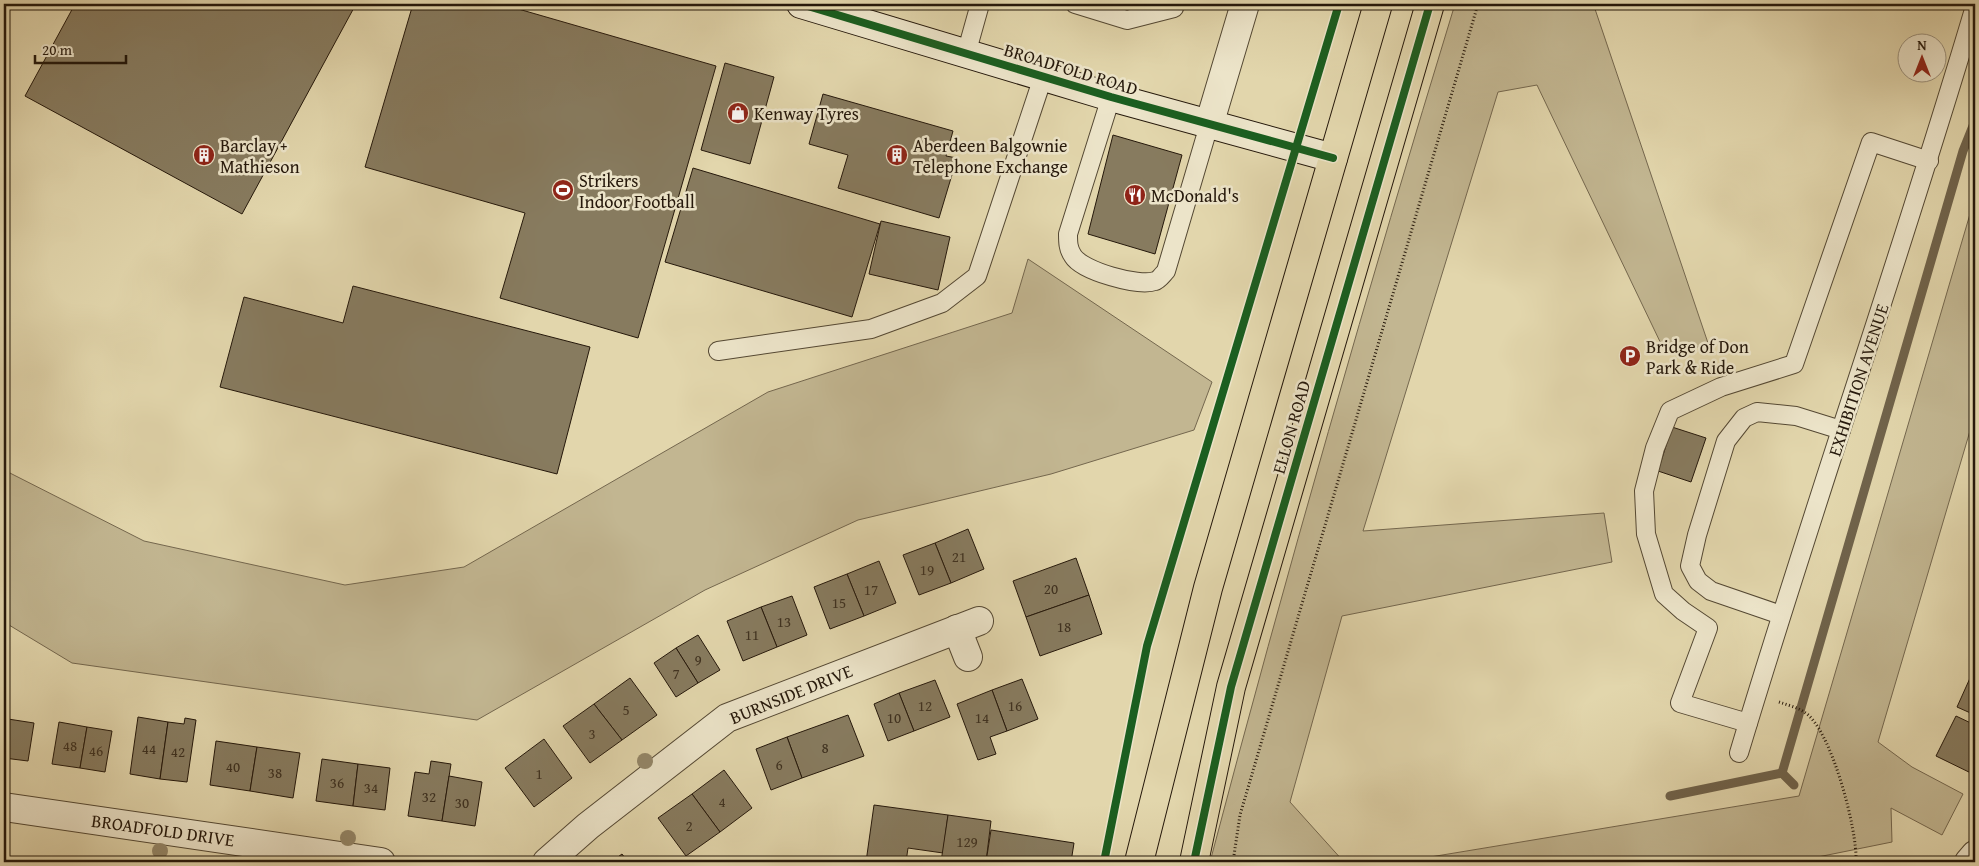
<svg xmlns="http://www.w3.org/2000/svg" width="1979" height="866" font-family="'Gentium Book Plus',serif">
  <rect width="100%" height="100%" fill="#e2d6ac"/>
  <filter id="stains"><feTurbulence type="fractalNoise" baseFrequency=".004" numOctaves="4"/><feColorMatrix values="0 0 0 0 .2 0 0 0 0 .09 0 0 0 0 .02 0 0 0 .5 -.17"/></filter>
  <radialGradient id="worn" r=".72"><stop offset=".6" stop-color="#630" stop-opacity="0"/><stop offset="1" stop-color="#630" stop-opacity=".3"/></radialGradient>
  <g fill="#c2b691" stroke="#74674e">
    <path d="M1455,4H1596L1595,9L1709,346L1664,350L1537,85L1498,92L1363,531L1604,513L1612,562L1342,616L1290,802L1344,862H1210C1286,574 1368,288 1455,4Z"/>
    <path d="M1975,197V414L1878,742L1912,767L1963,794L1942,835L1891,808L1892,842L1793,862H1400L1799,796Z"/>
    <path d="M1028,259L1212,382L1194,430L1051,474L858,520L705,590L477,720L72,663L4,622V470L144,541L345,585L464,567L768,392L1012,313Z"/>
  </g>
  <g fill="none" stroke-linecap="round" stroke-linejoin="round">
    <g stroke="#70634b" stroke-width="9">
      <path d="M1794,785L1782,773L1963,151L1975,121"/>
      <path d="M1670,796L1782,773"/>
    </g>
  </g>
  <g fill="#877b5f" stroke="#25180b">
    <path d="M75,4H356L242,214L25,96Z"/>
    <path d="M413,4H501L716,66L638,338L500,298L525,213L365,167Z"/>
    <path d="M725,63L774,77L750,164L701,150Z"/>
    <path d="M823,94L953,131L946,156L957,158L939,218L838,188L848,155L809,144Z"/>
    <path d="M1113,135L1182,155L1155,254L1088,234Z"/>
    <path d="M693,168L880,224L852,317L665,262Z"/>
    <path d="M881,221L950,237L938,290L869,274Z"/>
    <path d="M353,286L590,347L557,474L220,387L244,297L343,323Z"/>
    <path d="M1672,427L1706,438L1691,482L1658,471Z"/>
    <path d="M968,529L984,569L951,583L935,543Z"/>
    <path d="M935,543L951,583L919,595L903,555Z"/>
    <path d="M1076,558L1089,595L1026,617L1013,581Z"/>
    <path d="M879,561L896,603L864,616L847,574Z"/>
    <path d="M847,574L864,616L830,629L814,587Z"/>
    <path d="M1089,595L1102,634L1040,656L1026,617Z"/>
    <path d="M792,596L807,635L777,647L761,607Z"/>
    <path d="M761,607L777,647L743,661L727,621Z"/>
    <path d="M698,635L720,670L698,683L676,648Z"/>
    <path d="M676,648L698,683L676,697L654,663Z"/>
    <path d="M1975,667V715L1957,707Z"/>
    <path d="M630,678L657,715L622,740L594,704Z"/>
    <path d="M1022,679L1038,719L1007,731L992,690Z"/>
    <path d="M935,680L950,717L914,731L899,693Z"/>
    <path d="M992,690L1007,731L990,737L996,754L978,760L957,704Z"/>
    <path d="M899,693L914,731L888,741L874,704Z"/>
    <path d="M594,704L622,740L590,763L563,726Z"/>
    <path d="M4,715L8,716L4,749Z"/>
    <path d="M848,715L864,756L802,778L787,737Z"/>
    <path d="M1956,716L1975,725V775L1936,756Z"/>
    <path d="M138,717L168,722L160,779L130,774Z"/>
    <path d="M185,718L196,720L187,782L160,779L168,722L184,724Z"/>
    <path d="M8,719L34,723L28,761L4,758Z"/>
    <path d="M59,722L87,727L80,768L52,764Z"/>
    <path d="M87,727L112,731L105,772L80,768Z"/>
    <path d="M787,737L802,778L771,790L756,749Z"/>
    <path d="M544,739L572,778L534,807L505,768Z"/>
    <path d="M216,741L257,747L250,791L210,785Z"/>
    <path d="M257,747L300,753L293,798L250,791Z"/>
    <path d="M322,759L358,764L353,806L316,801Z"/>
    <path d="M431,761L451,764L442,821L408,816L415,772L429,774Z"/>
    <path d="M358,764L390,768L385,810L353,806Z"/>
    <path d="M724,770L752,808L720,832L692,794Z"/>
    <path d="M449,776L482,782L475,826L442,821Z"/>
    <path d="M692,794L720,832L686,856L658,818Z"/>
    <path d="M874,805L948,815L943,853L908,848L906,862H866Z"/>
    <path d="M948,815L991,821L986,862H941Z"/>
    <path d="M991,830L1074,843L1071,862H986Z"/>
    <path d="M622,854L628,862H611Z"/>
  </g>
  <g fill="none" stroke-linecap="round" stroke-linejoin="round">
    <g stroke="#544833" stroke-width="20">
      <g id="lane">
        <path d="M1075,4L1127,20L1174,8"/>
        <path d="M966,54L980,4"/>
        <path d="M1111,97L1068,234C1068,242 1068,249 1073,256C1082,271 1139,287 1155,281C1159,280 1163,274 1166,271L1209,125"/>
        <path d="M718,351L871,329L942,303L977,276L1043,77"/>
        <path d="M1781,615L1711,591L1698,581L1690,566L1697,535L1726,441L1744,418L1757,412L1796,416L1841,430"/>
        <path d="M1748,723L1680,703L1708,628L1683,611L1664,594L1646,534L1644,491L1655,448L1670,411L1721,387L1794,364L1871,142L1929,161"/>
        <path d="M1739,753C1814,503 1901,256 1975,6"/>
      </g>
    </g>
    <g stroke="#544833" stroke-width="30">
      <g id="street">
        <path d="M1209,125L1245,4"/>
        <path d="M957,629L968,657"/>
        <path d="M4,807L381,862"/>
        <path d="M547,862L588,826L727,718L979,621"/>
        <path d="M1969,862L1975,855"/>
      </g>
    </g>
    <g stroke="#25180b" stroke-width="30">
      <path id="secondary" d="M801,4L1111,97L1333,158"/>
    </g>
    <g stroke="#25180b" stroke-width="30">
      <g id="primary">
        <path d="M1139,862L1208,588L1378,4"/>
        <path d="M1194,862L1231,687L1430,4"/>
      </g>
    </g>
    <g stroke="#25180b" stroke-width="3" stroke-dasharray="1 2.5" stroke-linecap="butt">
      <path d="M1779,702C1787,705 1797,707 1804,712C1831,727 1858,832 1856,862"/>
      <path d="M1233,862L1240,815L1478,4"/>
    </g>
    <use href="#lane" stroke="#ece4c9" stroke-width="18"/>
    <use href="#street" stroke="#ece4c9" stroke-width="28"/>
    <use href="#secondary" stroke="#ece4c9" stroke-width="28"/>
    <use href="#primary" stroke="#e2d6ac" stroke-width="28"/>
    <g stroke="#ece4c9" stroke-width="11">
      <g id="cycleway">
        <path d="M801,4L1111,97L1333,158"/>
        <path d="M1104,862L1147,646L1339,4"/>
        <path d="M1194,862L1231,687L1430,4"/>
      </g>
    </g>
    <use href="#cycleway" stroke="#1b5e20" stroke-width="8"/>
  </g>
  <g fill="#948769">
    <circle cx="645" cy="761" r="8"/>
    <circle cx="348" cy="838" r="8"/>
    <circle cx="160" cy="851" r="8"/>
  </g>
  <defs>
    <g id="shop-disc" transform="scale(1.125)"><circle r="9.5" fill="#8f2418" stroke="#ece4c9"/><path d="M-5-2.5h2.3a2.7 3.5 0 0 1 5.4 0H5L5.5 6h-11ZM-1.5-2.5h3a1.5 2.3 0 0 0-3 0Z" fill="#fff"/></g>
    <g id="building-disc" transform="scale(1.125)"><circle r="9.5" fill="#8f2418" stroke="#ece4c9"/><path d="M-4-6H4V6H1V3H-1V6H-4ZM-2.5-4.3h1.7v1.8h-1.7ZM.8-4.3h1.7v1.8H.8ZM-2.5-1h1.7V.8h-1.7ZM.8-1h1.7V.8H.8Z" fill="#fff"/></g>
    <g id="stadium-disc" transform="scale(1.125)"><circle r="9.5" fill="#8f2418" stroke="#ece4c9"/><path d="M0-5a6.5 5 0 1 0 0 10a6.5 5 0 1 0 0-10ZM-3.5-1.8h7v3.6h-7Z" fill="#fff"/></g>
    <g id="restaurant-disc" transform="scale(1.125)"><circle r="9.5" fill="#8f2418" stroke="#ece4c9"/><path d="M-5-6h1v4h1v-4h1v4h1v-4h1v5L-1.5 .5V6h-2V.5L-5-1ZM5-6V6H3V1.5H1.5Q1.5-4 5-6Z" fill="#fff"/></g>
    <g id="parking-disc" transform="scale(1.125)"><circle r="9.5" fill="#8f2418" stroke="#ece4c9"/><path d="M-3.5-5.5H1a3.5 3.5 0 0 1 0 7H-1V5.5H-3.5ZM-1-3.4V-.6H.8a1.4 1.4 0 0 0 0-2.8Z" fill="#fff"/></g>
  </defs>
  <g fill-rule="evenodd">
    <use href="#shop-disc" x="738" y="113"/>
    <use href="#building-disc" x="204" y="155"/>
    <use href="#building-disc" x="897" y="155"/>
    <use href="#stadium-disc" x="563" y="190"/>
    <use href="#restaurant-disc" x="1135" y="195"/>
    <use href="#parking-disc" x="1630" y="356"/>
  </g>
  <g text-anchor="middle" dominant-baseline="central" stroke-width="5" stroke-linejoin="round" paint-order="stroke">
    <g font-size="15" fill="#3e3120">
      <text x="959" y="556">21</text>
      <text x="927" y="569">19</text>
      <text x="1051" y="588">20</text>
      <text x="871" y="589">17</text>
      <text x="839" y="602">15</text>
      <text x="784" y="621">13</text>
      <text x="1064" y="626">18</text>
      <text x="752" y="634">11</text>
      <text x="698" y="659">9</text>
      <text x="676" y="673">7</text>
      <text x="925" y="705">12</text>
      <text x="1015" y="705">16</text>
      <text x="626" y="709">5</text>
      <text x="894" y="717">10</text>
      <text x="982" y="717">14</text>
      <text x="592" y="733">3</text>
      <text x="70" y="745">48</text>
      <text x="825" y="747">8</text>
      <text x="149" y="748">44</text>
      <text x="96" y="750">46</text>
      <text x="178" y="751">42</text>
      <text x="779" y="764">6</text>
      <text x="233" y="766">40</text>
      <text x="275" y="772">38</text>
      <text x="539" y="773">1</text>
      <text x="337" y="782">36</text>
      <text x="371" y="787">34</text>
      <text x="429" y="796">32</text>
      <text x="722" y="801">4</text>
      <text x="462" y="802">30</text>
      <text x="689" y="825">2</text>
      <text x="967" y="841">129</text>
    </g>
    <g font-size="18" fill="#25180b" stroke="#ece4c9">
      <text transform="translate(1071 69) rotate(17)">BROADFOLD ROAD</text>
      <text transform="translate(1858 380) rotate(-72)">EXHIBITION AVENUE</text>
      <text transform="translate(1291 427) rotate(-74)">ELLON ROAD</text>
      <text transform="translate(791 694) rotate(-22)">BURNSIDE DRIVE</text>
      <text transform="translate(163 830) rotate(8)">BROADFOLD DRIVE</text>
    </g>
    <g font-size="18" fill="#25180b" stroke="#ece4c9" text-anchor="start">
      <text x="754" y="113">Kenway Tyres</text>
      <text x="220" y="145">Barclay +<tspan x="220" dy="21">Mathieson</tspan></text>
      <text x="913" y="145">Aberdeen Balgownie<tspan x="913" dy="21">Telephone Exchange</tspan></text>
      <text x="579" y="180">Strikers<tspan x="579" dy="21">Indoor Football</tspan></text>
      <text x="1151" y="195">McDonald's</text>
      <text x="1646" y="346">Bridge of Don<tspan x="1646" dy="21">Park &amp; Ride</tspan></text>
    </g>
  </g>
  <rect width="1979" height="866" fill="none" stroke="#e2d6ac" stroke-width="20"/>
  <rect x="5" y="5" width="1969" height="856" fill="none" stroke="#25180b" stroke-width="2.5"/>
  <rect x="10" y="10" width="1959" height="846" fill="none" stroke="#25180b"/>
  <g transform="translate(1922 58)"><circle r="24" fill="#ece4c9" stroke="#9c927d"/>
  <path d="M0-4L9 19L0 12L-9 19Z" fill="#8f2418"/>
  <text y="-8" font-size="14" font-weight="bold" text-anchor="middle" fill="#25180b">N</text>
  </g>
  <path d="M35 55v8h91v-8" fill="none" stroke="#25180b" stroke-width="2.5"/>
  <text x="42" y="55" font-size="15" fill="#25180b" stroke="#ece4c9" stroke-width="4" paint-order="stroke">20 m</text>
  <rect width="100%" height="100%" filter="url(#stains)"/>
  <rect width="100%" height="100%" fill="url(#worn)"/>
</svg>
